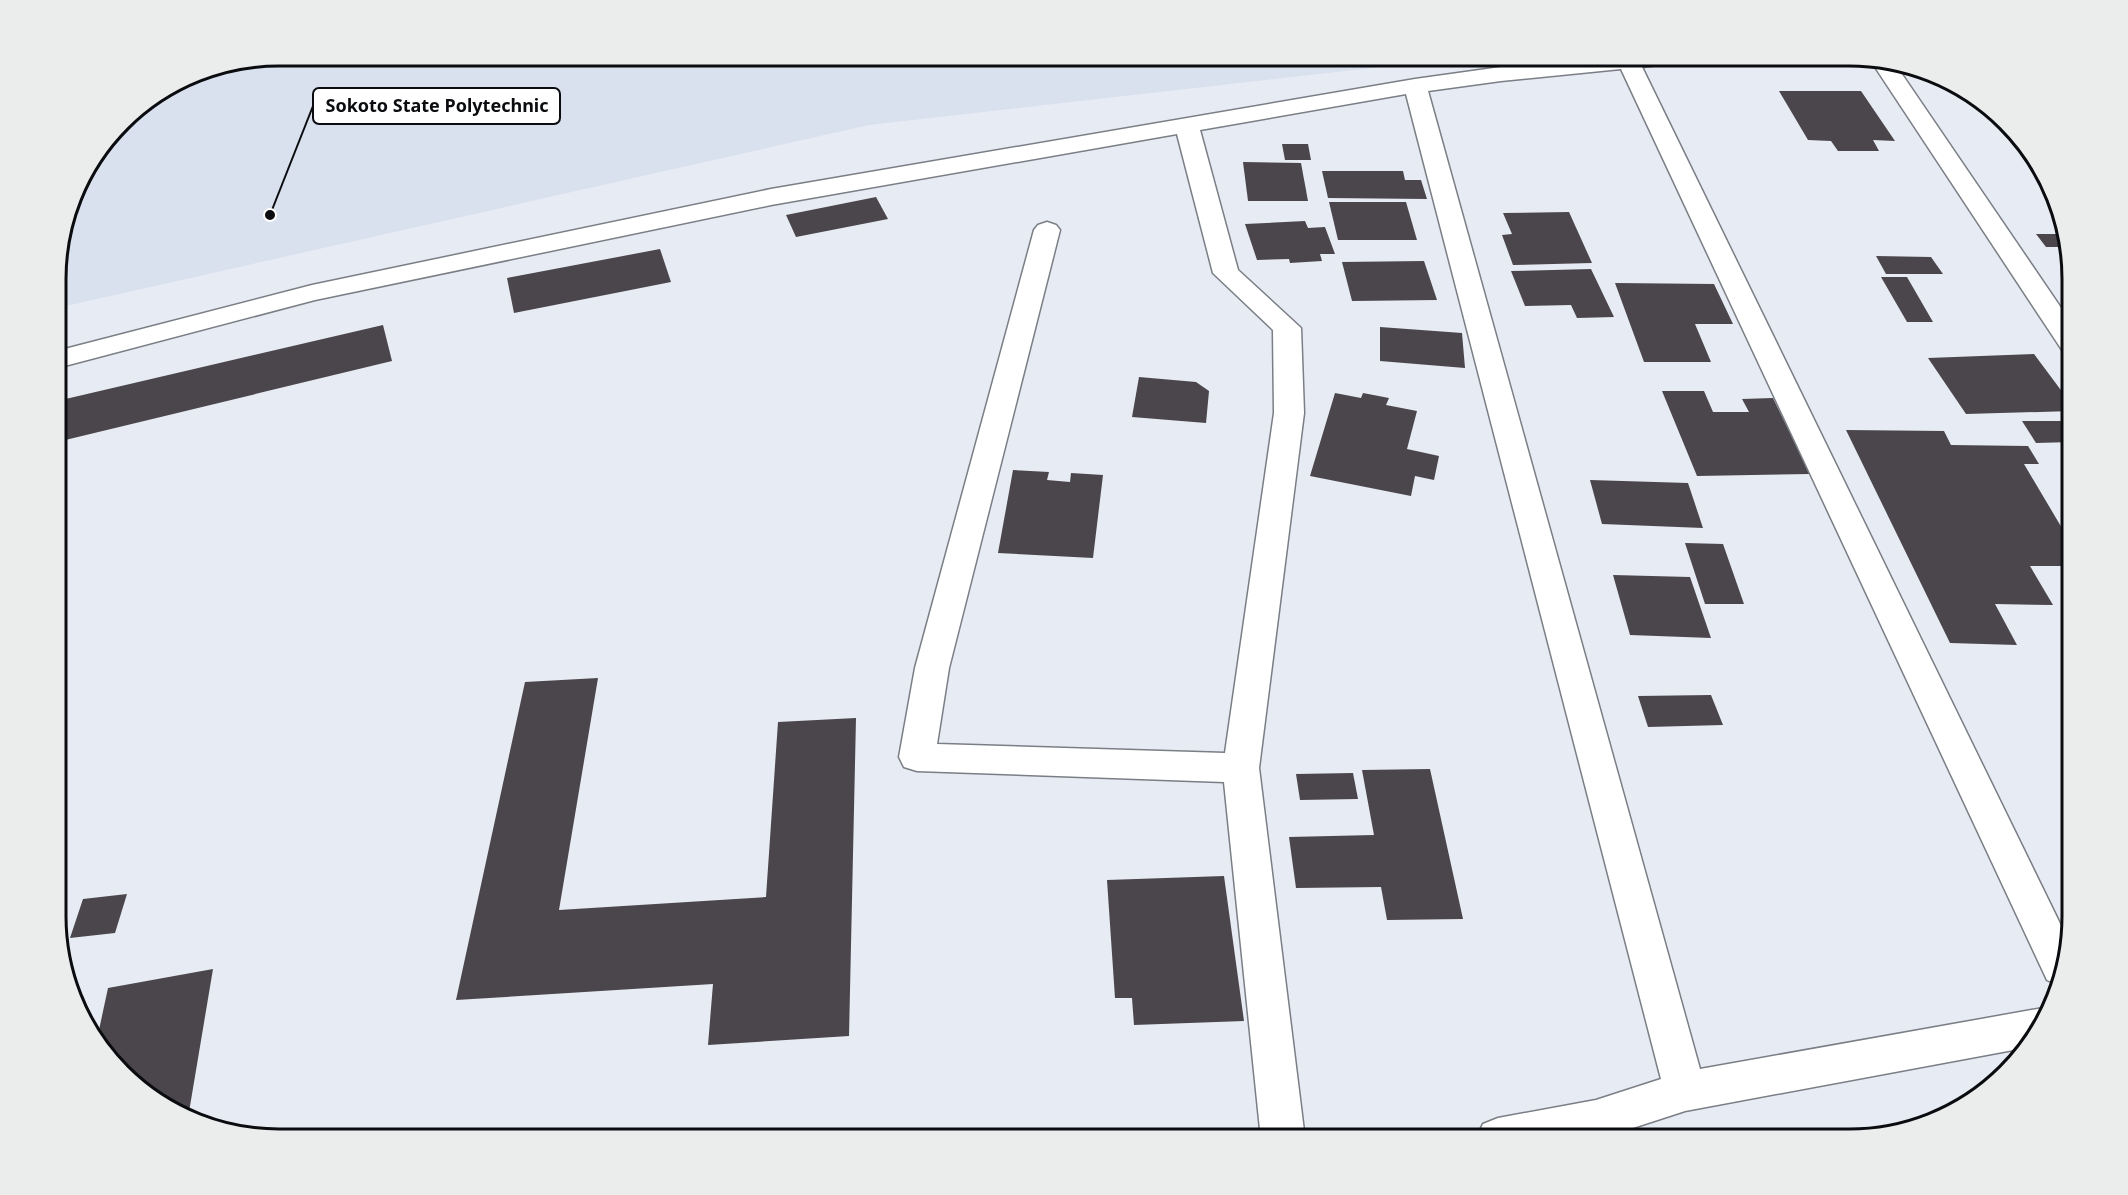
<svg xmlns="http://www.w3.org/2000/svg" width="2128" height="1195" font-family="'Noto Sans',sans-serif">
  <rect width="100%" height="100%" fill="#e7ebf3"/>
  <path fill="#d9e0ee" d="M279,56H1478L869,125L57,308V250L79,180L131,111L194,72Z"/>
  <g fill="#4b464c">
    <path d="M1779,91H1861L1895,141L1873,140L1879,151H1838L1831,141L1808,140Z"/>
    <path d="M1282,144H1308L1311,160H1285Z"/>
    <path d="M1243,162L1301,163L1308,201H1248Z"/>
    <path d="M1322,171H1403L1405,180H1421L1427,199L1328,198Z"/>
    <path d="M876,197L888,219L796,237L786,215Z"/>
    <path d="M1329,202H1406L1417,240H1338Z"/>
    <path d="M1569,212L1592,263L1513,265L1502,235L1512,234L1503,213Z"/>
    <path d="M1305,221L1308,228L1325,227L1335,254H1320L1322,261L1290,263L1289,259L1257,260L1245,224Z"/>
    <path d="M2036,234H2066L2069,247H2046Z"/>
    <path d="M660,249L671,282L514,313L507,278Z"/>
    <path d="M1876,256L1931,257L1943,274H1886Z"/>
    <path d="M1424,261L1437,300L1352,301L1342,262Z"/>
    <path d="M1591,269L1614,317L1577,318L1571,305L1525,306L1511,271Z"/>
    <path d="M1881,277H1907L1933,322H1907Z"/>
    <path d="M1615,283L1714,284L1733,324H1695L1711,362H1644Z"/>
    <path d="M383,325L392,361L57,442V401Z"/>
    <path d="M1380,327L1462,333L1465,368L1380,361Z"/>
    <path d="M2034,354L2072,405V411L1966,414L1928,358Z"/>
    <path d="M1139,377L1196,382L1209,391L1206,423L1132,417Z"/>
    <path d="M1662,391H1704L1713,412H1749L1742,399L1773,398L1810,474L1697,476Z"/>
    <path d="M1335,393L1361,398L1363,393L1389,398L1386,405L1417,411L1407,449L1439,456L1434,480L1415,476L1411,496L1310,476Z"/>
    <path d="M2022,421H2072V442L2036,443Z"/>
    <path d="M1846,430L1944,431L1951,445L2028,446L2039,464H2024L2072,545V566H2030L2053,605L1995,604L2017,645L1950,643Z"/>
    <path d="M1013,470L1049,472L1047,480L1070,482L1071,473L1103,475L1093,558L998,553Z"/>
    <path d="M1590,480L1688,483L1703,528L1602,524Z"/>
    <path d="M1685,543L1723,544L1744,604H1705Z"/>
    <path d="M1613,575L1690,577L1711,638L1630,635Z"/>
    <path d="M598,678L559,910L766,897L778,722L856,718L849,1036L708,1045L713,984L456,1000L525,682Z"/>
    <path d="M1711,695L1723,725L1648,727L1638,696Z"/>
    <path d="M1430,769L1463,919L1387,920L1381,887L1296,888L1289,837L1374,835L1362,770Z"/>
    <path d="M1353,773L1358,799L1300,800L1296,774Z"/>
    <path d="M1224,876L1244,1021L1134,1025L1132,998H1115L1107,880Z"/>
    <path d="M127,894L115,933L70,938L83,899Z"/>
    <path d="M213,969L188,1118L167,1110L96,1044L108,988Z"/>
  </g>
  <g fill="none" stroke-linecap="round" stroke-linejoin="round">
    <g stroke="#7a7e85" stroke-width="3">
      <g id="street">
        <path d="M1612,56H1694L1691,61L1642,67L2069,942L2056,984L2047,980L1621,69L1501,81L1428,91L1700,1069L2043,1008L2048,1009L2043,1028L2024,1048L1685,1111L1599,1139H1476L1483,1124L1498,1118L1596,1100L1661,1079L1406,94L1200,130L1238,270L1301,328L1304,413L1259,768L1305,1139H1261L1224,782L917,771L904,767L899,757L915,668L1034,230L1038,225L1047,222L1056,225L1060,230L949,668L937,744L1225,753L1274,413L1273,330L1213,273L1177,134L771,205L315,300L57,368V351L312,285L771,189L1415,79L1501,67Z"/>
        <path d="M1869,58L1893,61L2072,324V352L2062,350L2058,344Z"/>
      </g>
    </g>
    <use href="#street" fill="#fff" fill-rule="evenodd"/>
  </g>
  <path d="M0 0H2128V1195H0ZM279 66H1849A213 213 0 0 1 2062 279V916A213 213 0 0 1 1849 1129H279A213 213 0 0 1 66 916V279A213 213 0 0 1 279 66Z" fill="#ebecec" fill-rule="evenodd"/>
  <path fill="none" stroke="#0b0c0f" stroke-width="3" d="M279 66H1849A213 213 0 0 1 2062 279V916A213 213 0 0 1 1849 1129H279A213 213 0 0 1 66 916V279A213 213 0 0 1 279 66Z"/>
  <path fill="none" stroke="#0b0c0f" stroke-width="2" d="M270 215L313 106"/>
  <circle fill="#0b0c0f" stroke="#fff" stroke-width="2" cx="270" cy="215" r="6"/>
  <rect fill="#fff" stroke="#0b0c0f" stroke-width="2" x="313" y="88" width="247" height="36" rx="6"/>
  <g font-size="18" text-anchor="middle" font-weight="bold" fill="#0b0c0f">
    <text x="437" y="112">Sokoto State Polytechnic</text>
  </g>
</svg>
